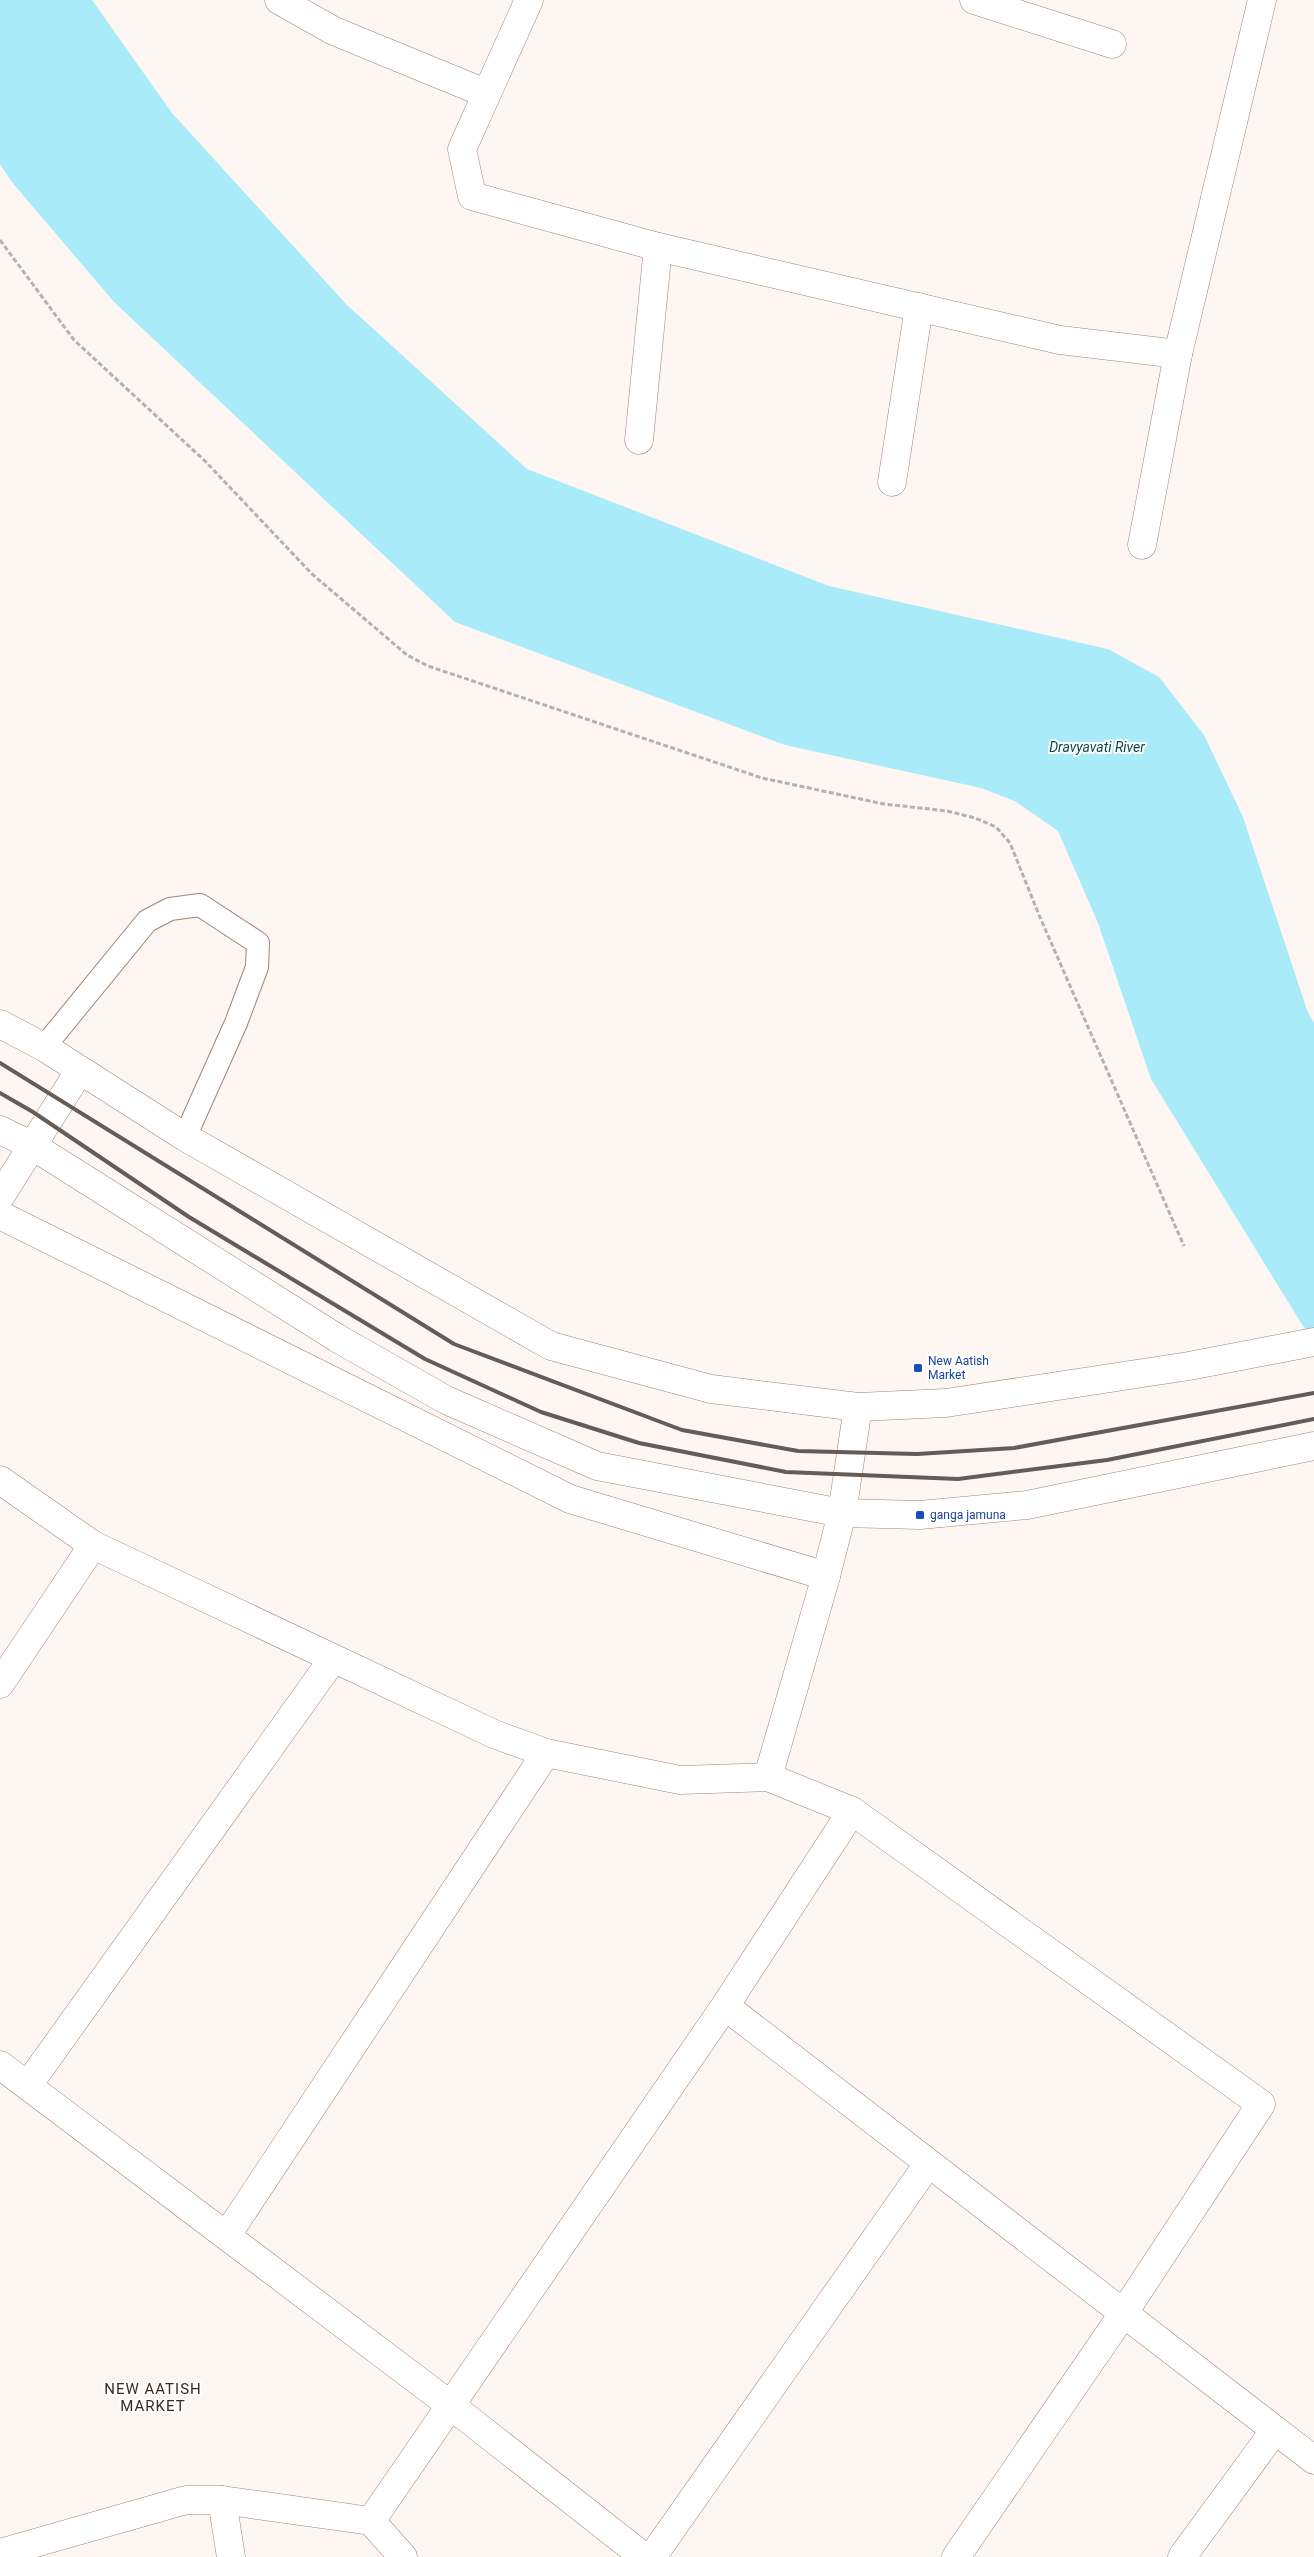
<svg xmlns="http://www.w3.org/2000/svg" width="1314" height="2557" font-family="Roboto,sans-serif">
  <rect width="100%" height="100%" fill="#fdf6f3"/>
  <path fill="#aaebfa" d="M0,0H92L172,113L346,304L527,469L829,586L1108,649L1159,677L1204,735L1243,817L1307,1010L1314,1023V1344L1151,1079L1098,923L1058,831L1015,801L981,788L785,745L455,622L114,302L11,181L0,164Z"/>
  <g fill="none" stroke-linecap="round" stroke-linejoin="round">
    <g stroke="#a08474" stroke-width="24">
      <path id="lane" d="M44,1047L147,921L170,909L200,905L258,943L257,967L236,1023L185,1137"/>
    </g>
    <g stroke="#a08474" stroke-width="29">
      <g id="street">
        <path d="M279,0L334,31L485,93"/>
        <path d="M529,0L462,149L472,196L658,247L1060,340L1178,354"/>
        <path d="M974,0L1112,44"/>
        <path d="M639,440L658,247"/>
        <path d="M892,482L919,307"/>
        <path d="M1142,545L1178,354L1262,0"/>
        <path d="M0,1197L80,1070"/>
        <path d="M0,1215L570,1499L826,1576"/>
        <path d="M0,1480L93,1545L494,1734L546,1753L680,1780L768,1777"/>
        <path d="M0,1684L93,1545"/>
        <path d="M852,1811L1261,2104L1123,2314L956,2557"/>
        <path d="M725,2006L1314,2460"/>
        <path d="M0,2065L449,2404L644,2557"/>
        <path d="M28,2085L333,1659"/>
        <path d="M227,2235L546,1753"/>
        <path d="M222,2500L231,2557"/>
        <path d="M371,2521L403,2557"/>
        <path d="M0,2553L186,2500H222L371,2521L725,2006L852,1811L768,1777L826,1576L842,1513L858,1407"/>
        <path d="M652,2557L928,2164"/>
        <path d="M1182,2557L1275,2430"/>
      </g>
    </g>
    <g stroke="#a08474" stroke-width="29">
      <g id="primary">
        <path d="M0,1024L44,1047L185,1137L551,1346L711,1389L858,1407L946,1403L1189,1366L1314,1342"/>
        <path d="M0,1130L31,1145L337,1338L446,1400L597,1466L842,1513L920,1515L1027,1505L1314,1446"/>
      </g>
    </g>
    <path stroke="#b9b0ac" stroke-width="3" stroke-dasharray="5 2.5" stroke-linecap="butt" d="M0,240L74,340L205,461L312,574L407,655L428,666L762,778L884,804L947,811L975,818L996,827L1010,843L1039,915L1184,1246"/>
    <use href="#lane" stroke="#fff" stroke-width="22"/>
    <use href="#street" stroke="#fff" stroke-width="28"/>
    <use href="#primary" stroke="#fff" stroke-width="28"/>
    <g stroke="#665b55" stroke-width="4">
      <path d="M0,1063L454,1344L682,1430L798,1451L917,1454L1014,1448L1314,1393"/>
      <path d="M0,1093L33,1112L189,1217L425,1359L541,1412L639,1443L786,1472L958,1479L1107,1460L1314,1419"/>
    </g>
  </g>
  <g fill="#1a4fb4" stroke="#fff" stroke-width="2">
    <rect x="913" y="1363" width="10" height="10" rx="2.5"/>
    <rect x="915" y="1510" width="10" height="10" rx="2.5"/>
  </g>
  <g text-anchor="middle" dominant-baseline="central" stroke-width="4" stroke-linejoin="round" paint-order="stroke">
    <g font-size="12" fill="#164399" stroke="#fff" text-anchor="start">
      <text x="928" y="1361">New Aatish<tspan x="928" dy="14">Market</tspan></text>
      <text x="930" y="1515">ganga jamuna</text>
    </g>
    <g font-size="14" font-style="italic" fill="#0d4550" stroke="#fff">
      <text x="1097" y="747">Dravyavati River</text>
    </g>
    <g font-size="15" letter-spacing="1" fill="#3f281a" stroke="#fff">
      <text x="153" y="2389">NEW AATISH<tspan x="153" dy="17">MARKET</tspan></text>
    </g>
  </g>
</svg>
